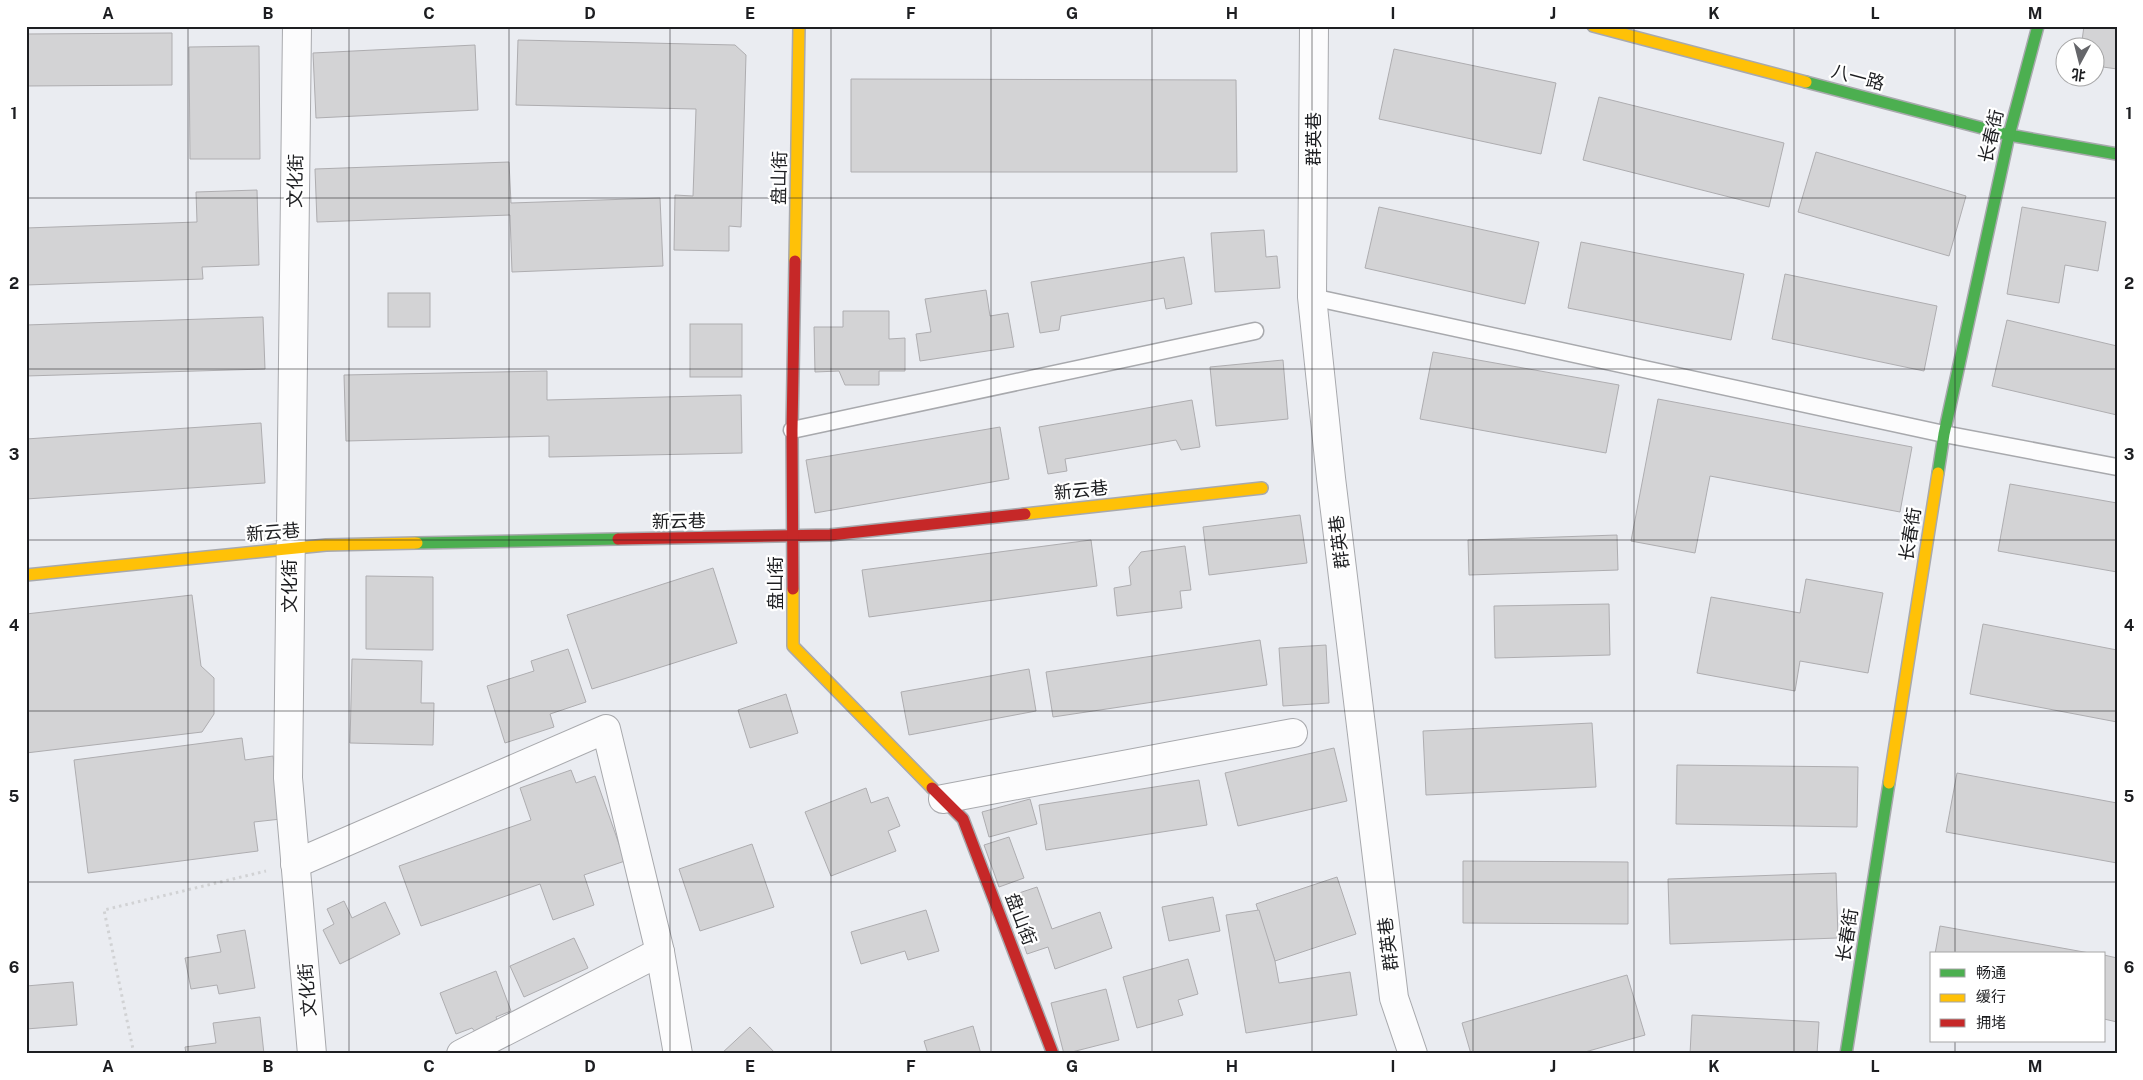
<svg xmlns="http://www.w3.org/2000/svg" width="2143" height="1080" font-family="'Public Sans','Noto Sans SC',sans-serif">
  <rect width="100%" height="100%" fill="#eaecf1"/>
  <g fill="#d3d3d5" stroke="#aeadb0">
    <path d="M2084,26H2117V69L2096,66V48H2081Z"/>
    <path d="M172,33V85L26,86V34Z"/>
    <path d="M518,40L735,45L746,55L741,227L729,226V251L674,250L675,195L693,196L696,109L516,105Z"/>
    <path d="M475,45L478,110L316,118L313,53Z"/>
    <path d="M259,46L260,159H190L189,47Z"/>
    <path d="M1394,49L1556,83L1541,154L1379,119Z"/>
    <path d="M851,79L1236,80L1237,172H851Z"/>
    <path d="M1599,97L1784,143L1769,207L1583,160Z"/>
    <path d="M1816,152L1966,196L1949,256L1798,212Z"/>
    <path d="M509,162L511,203L660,198L663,266L512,272L510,215L317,222L315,169Z"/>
    <path d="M257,190L259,265L202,267L203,279L26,285V228L197,222L196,192Z"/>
    <path d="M1379,207L1539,242L1525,304L1365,268Z"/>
    <path d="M2022,207L2106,222L2098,271L2065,265L2059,303L2007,294Z"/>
    <path d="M1264,230L1266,257L1277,256L1280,288L1215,292L1211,233Z"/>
    <path d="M1581,242L1744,274L1731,340L1568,308Z"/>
    <path d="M1184,257L1192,304L1166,309L1164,298L1061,316L1059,330L1040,333L1031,282Z"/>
    <path d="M1785,274L1937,306L1924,371L1772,339Z"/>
    <path d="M986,290L990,316L1008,313L1014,347L920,361L916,334L931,332L925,299Z"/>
    <rect x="388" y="293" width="42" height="34"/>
    <path d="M843,311H889V339L905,338V371H879V385H845L839,371L815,372L814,327H843Z"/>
    <path d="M263,317L265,369L26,376V325Z"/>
    <path d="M2007,320L2117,346V415L1992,386Z"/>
    <rect x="690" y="324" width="52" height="53"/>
    <path d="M1433,352L1619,385L1606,453L1420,419Z"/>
    <path d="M1283,360L1288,419L1216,426L1210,367Z"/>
    <path d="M547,371V400L741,395L742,453L549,457V436L346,441L344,375Z"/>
    <path d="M1658,399L1912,447L1900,512L1710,476L1695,553L1631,541Z"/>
    <path d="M1192,400L1200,447L1181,450L1176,440L1065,459L1067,471L1048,474L1039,427Z"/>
    <path d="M261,423L265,483L26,499V439Z"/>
    <path d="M1000,427L1009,479L815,513L806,460Z"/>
    <path d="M2010,484L2117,503V572L1998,551Z"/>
    <path d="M1300,515L1307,563L1209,575L1203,527Z"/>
    <path d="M1617,535L1618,570L1469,575L1468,540Z"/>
    <path d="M1091,540L1097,586L869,617L862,570Z"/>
    <path d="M1185,546L1191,590L1180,591L1182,608L1117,616L1114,588L1131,585L1129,567L1141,552Z"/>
    <path d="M713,568L737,643L592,689L567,615Z"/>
    <path d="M366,576L433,577V650L366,649Z"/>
    <path d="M1806,579L1883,593L1868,673L1800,661L1795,691L1697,673L1711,597L1800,613Z"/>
    <path d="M192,595L201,666L214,678V714L202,732L26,753V614Z"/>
    <path d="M1609,604L1610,655L1495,658L1494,606Z"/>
    <path d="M1983,624L2117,650V722L1970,694Z"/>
    <path d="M1260,640L1267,685L1053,717L1046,672Z"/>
    <path d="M1326,645L1329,703L1283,706L1279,648Z"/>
    <path d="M568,649L586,702L550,714L554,727L505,743L487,686L534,671L531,661Z"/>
    <path d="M352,659L422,661L421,703H434L433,745L350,743Z"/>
    <path d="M1029,669L1036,711L909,735L901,692Z"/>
    <path d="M786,694L798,733L750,748L738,710Z"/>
    <path d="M1592,723L1596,787L1426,795L1423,731Z"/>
    <path d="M242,738L245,760L273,756L281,819L254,822L258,851L88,873L74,760Z"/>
    <path d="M1334,748L1347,801L1238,826L1225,773Z"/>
    <path d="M1677,765L1858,767L1857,827L1676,824Z"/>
    <path d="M571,770L576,783L595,776L625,861L584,875L594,905L553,920L540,884L421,926L399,866L531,820L520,788Z"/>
    <path d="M1957,773L2117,803V863L1946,832Z"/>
    <path d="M1199,780L1207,825L1046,850L1039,805Z"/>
    <path d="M866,788L871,803L888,797L900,826L888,831L896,851L831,876L805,812Z"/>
    <path d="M1030,799L1037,824L989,837L982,812Z"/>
    <path d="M1009,837L1024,878L999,887L984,845Z"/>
    <path d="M752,844L774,907L700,931L679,869Z"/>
    <path d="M1463,861L1628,862V924L1463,923Z"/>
    <path d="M1836,873L1838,938L1670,944L1668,879Z"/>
    <path d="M1337,877L1356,934L1275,961L1256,904Z"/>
    <path d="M1037,887L1052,929L1100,912L1112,948L1055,969L1048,947L1027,954L1007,897Z"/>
    <path d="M1213,897L1220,931L1169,941L1162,907Z"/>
    <path d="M344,901L352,918L385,902L400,934L340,964L323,930L334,924L327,909Z"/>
    <path d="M926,910L939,951L908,960L905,951L861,964L851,932Z"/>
    <path d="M1259,910L1275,961L1279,983L1350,972L1357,1015L1246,1033L1226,915Z"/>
    <path d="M1940,926L2095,954H1935Z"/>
    <path d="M245,930L255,988L219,994L217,985L191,989L185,958L221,952L217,935Z"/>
    <path d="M574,938L588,968L524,997L510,966Z"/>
    <path d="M2104,955L2117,958V1022L2104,1019Z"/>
    <path d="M1188,959L1198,994L1178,1000L1183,1015L1137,1028L1123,977Z"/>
    <path d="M496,971L511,1011L496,1017L499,1025L477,1034L472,1028L456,1034L440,993Z"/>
    <path d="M1627,975L1645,1035L1578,1054H1471L1462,1023Z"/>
    <path d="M73,982L77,1025L26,1029V986Z"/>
    <path d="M1106,989L1119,1040L1064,1054L1051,1003Z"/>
    <path d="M1692,1015L1819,1022L1817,1054H1690Z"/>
    <path d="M260,1017L264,1054H186L185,1047L216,1043L213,1023Z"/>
    <path d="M973,1026L981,1054H928L924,1041Z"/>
    <path d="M750,1027L776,1054H721Z"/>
  </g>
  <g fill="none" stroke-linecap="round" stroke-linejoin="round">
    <g stroke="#a8a9ad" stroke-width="19">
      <g id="lane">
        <path d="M1312,297L1944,434L2117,467"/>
        <path d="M792,430L1255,331"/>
      </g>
    </g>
    <g stroke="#a8a9ad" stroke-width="30">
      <g id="street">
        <path d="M297,26L288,778L312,1054"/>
        <path d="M1314,26L1312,297L1331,478L1394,998L1413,1054"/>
        <path d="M943,799L1293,733"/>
        <path d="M295,864L606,729L660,952L678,1054"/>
        <path d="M461,1054L660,952"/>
      </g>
    </g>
    <g stroke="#a8a9ad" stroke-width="14">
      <g id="fast">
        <path d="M1806,82L2009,135L2117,154"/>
        <path d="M1938,473L1944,434L2009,135L2038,26"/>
        <path d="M417,543L618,539"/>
        <path d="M1846,1054L1889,783"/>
      </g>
    </g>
    <g stroke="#a8a9ad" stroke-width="14">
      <g id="slow">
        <path d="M1593,26L1806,82"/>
        <path d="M795,261L799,26"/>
        <path d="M1025,514L1262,488"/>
        <path d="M26,575L326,545L417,543"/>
        <path d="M793,589V646L932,788"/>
        <path d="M1889,783L1938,473"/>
      </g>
    </g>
    <g stroke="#a8a9ad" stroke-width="14">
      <g id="jam">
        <path d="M618,539L830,535L1025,514"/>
        <path d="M793,589L792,430L795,261"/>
        <path d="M932,788L963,819L1053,1054"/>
      </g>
    </g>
    <path stroke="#d1d2d4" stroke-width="3" stroke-dasharray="2.5 4" stroke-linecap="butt" d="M134,1054L104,910L266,871"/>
    <use href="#lane" stroke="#fcfcfd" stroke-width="16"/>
    <use href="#street" stroke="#fcfcfd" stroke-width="28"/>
    <use href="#fast" stroke="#4caf50" stroke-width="11"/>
    <use href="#slow" stroke="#ffc107" stroke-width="11"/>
    <use href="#jam" stroke="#c62828" stroke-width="11"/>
  </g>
  <path fill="none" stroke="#1d1e21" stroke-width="1" stroke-opacity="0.55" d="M188,26V1054M349,26V1054M509,26V1054M670,26V1054M831,26V1054M991,26V1054M1152,26V1054M1312,26V1054M1473,26V1054M1634,26V1054M1794,26V1054M1955,26V954M26,198H2117M26,369H2117M26,540H2117M26,711H2117M26,882H2117M1955,1041V1054"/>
  <g text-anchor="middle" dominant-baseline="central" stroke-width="4.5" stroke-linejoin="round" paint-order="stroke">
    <g font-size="18" fill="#1d1e21" stroke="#fff">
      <text transform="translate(1858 77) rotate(15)">八一路</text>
      <text transform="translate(1991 136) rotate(-77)">长春街</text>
      <text transform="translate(1313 139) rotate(-90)">群英巷</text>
      <text transform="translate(779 178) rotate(-89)">盘山街</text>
      <text transform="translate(295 181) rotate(-89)">文化街</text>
      <text transform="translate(1081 490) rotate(-6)">新云巷</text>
      <text transform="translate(679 521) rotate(-1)">新云巷</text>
      <text transform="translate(273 532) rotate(-5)">新云巷</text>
      <text transform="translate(1910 534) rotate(-81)">长春街</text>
      <text transform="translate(1339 542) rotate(-97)">群英巷</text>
      <text transform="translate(775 583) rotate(-90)">盘山街</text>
      <text transform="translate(289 586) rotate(-90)">文化街</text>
      <text transform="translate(1021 919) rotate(69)">盘山街</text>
      <text transform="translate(1847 935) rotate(-81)">长春街</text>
      <text transform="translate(1388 944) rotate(-97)">群英巷</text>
      <text transform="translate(307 990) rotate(-95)">文化街</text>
    </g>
  </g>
  <rect width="2143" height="1080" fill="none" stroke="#ffffff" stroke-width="55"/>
  <rect x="1930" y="952" width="175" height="90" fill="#ffffff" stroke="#a5a5a6"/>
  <rect x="1940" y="969" width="25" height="8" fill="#4caf50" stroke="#a5a5a6"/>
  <text x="1976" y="978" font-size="15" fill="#1d1e21">畅通</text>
  <rect x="1940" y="994" width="25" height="8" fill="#ffc107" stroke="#a5a5a6"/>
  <text x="1976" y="1002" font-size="15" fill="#1d1e21">缓行</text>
  <rect x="1940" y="1019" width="25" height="8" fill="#c62828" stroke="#a5a5a6"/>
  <text x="1976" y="1028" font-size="15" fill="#1d1e21">拥堵</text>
  <g transform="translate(2080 62) rotate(187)"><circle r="24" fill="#ffffff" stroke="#a5a5a6"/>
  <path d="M0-4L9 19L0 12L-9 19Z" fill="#65666a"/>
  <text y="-8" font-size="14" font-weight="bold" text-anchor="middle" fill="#1d1e21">北</text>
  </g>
  <rect x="28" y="28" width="2088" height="1024" fill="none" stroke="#1d1e21" stroke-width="2"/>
  <g font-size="16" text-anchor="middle" font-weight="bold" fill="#1d1e21">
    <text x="108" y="19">A</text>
    <text x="268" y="19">B</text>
    <text x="429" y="19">C</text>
    <text x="590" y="19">D</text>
    <text x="750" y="19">E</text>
    <text x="911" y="19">F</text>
    <text x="1072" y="19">G</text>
    <text x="1232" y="19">H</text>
    <text x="1393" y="19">I</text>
    <text x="1553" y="19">J</text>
    <text x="1714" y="19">K</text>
    <text x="1875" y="19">L</text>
    <text x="2035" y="19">M</text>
    <text x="14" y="119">1</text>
    <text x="2129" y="119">1</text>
    <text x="14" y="289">2</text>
    <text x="2129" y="289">2</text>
    <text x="14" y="460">3</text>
    <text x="2129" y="460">3</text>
    <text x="14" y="631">4</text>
    <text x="2129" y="631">4</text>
    <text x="14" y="802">5</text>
    <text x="2129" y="802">5</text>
    <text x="14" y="973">6</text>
    <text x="2129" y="973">6</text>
    <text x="108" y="1072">A</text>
    <text x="268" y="1072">B</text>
    <text x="429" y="1072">C</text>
    <text x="590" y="1072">D</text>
    <text x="750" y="1072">E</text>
    <text x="911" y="1072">F</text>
    <text x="1072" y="1072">G</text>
    <text x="1232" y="1072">H</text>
    <text x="1393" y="1072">I</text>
    <text x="1553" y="1072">J</text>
    <text x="1714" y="1072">K</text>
    <text x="1875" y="1072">L</text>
    <text x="2035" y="1072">M</text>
  </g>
</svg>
